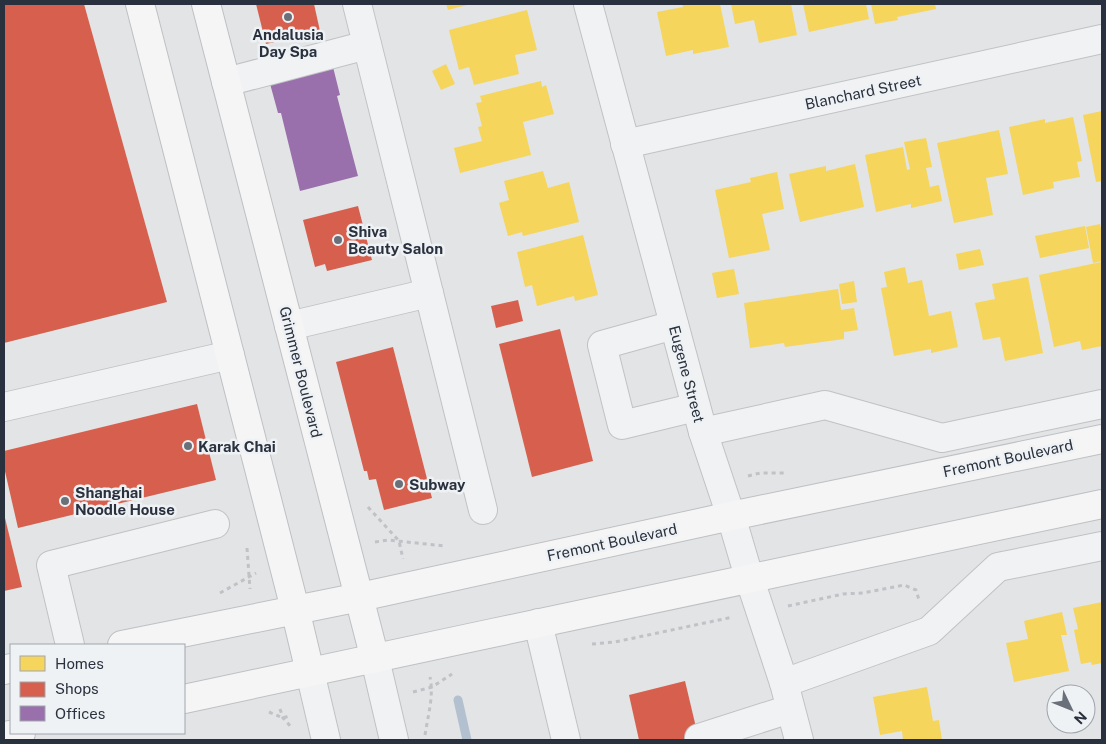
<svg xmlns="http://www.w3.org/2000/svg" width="1106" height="744" font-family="'Public Sans',sans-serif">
  <rect width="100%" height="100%" fill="#e2e4e6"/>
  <g fill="#f6d55c">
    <path d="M446,4H471L448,10Z"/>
    <path d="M682,4H720L729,47L693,54V50L666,56L657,12L683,7Z"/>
    <path d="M731,4H791L797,35L759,43L754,20L735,24Z"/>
    <path d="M803,4H866L869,19L809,32Z"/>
    <path d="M871,4H935L936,9L897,17L898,20L875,24Z"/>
    <path d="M527,10L537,50L515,55L519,74L474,85L469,67L459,70L449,30Z"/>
    <path d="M446,64L455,84L441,90L432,71Z"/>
    <path d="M541,81L542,87L546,85L554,114L523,122L531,155L460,173L454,148L482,141L478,127L482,126L476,103L482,102L480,96Z"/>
    <path d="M1102,111V181L1096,182L1083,115Z"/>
    <path d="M1073,117L1082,161L1077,162L1080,177L1053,182L1054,188L1023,195L1009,127L1045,119V123Z"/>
    <path d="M999,130L1008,174L986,178L993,215L954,223L937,143Z"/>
    <path d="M926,138L932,167L926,168L930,187L939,185L942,201L911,208V204L876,212L865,155L903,147L907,170L910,169L904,142Z"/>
    <path d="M855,164L864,207L800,222L789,174L826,166V171Z"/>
    <path d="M543,171L548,188L569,182L579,222L523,236L522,232L508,236L499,203L509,200L504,181Z"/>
    <path d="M777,172L784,209L762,214L770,250L729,258L715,190L751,182L750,178Z"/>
    <path d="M1100,224L1102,233V261L1093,263L1086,227Z"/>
    <path d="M1085,226L1089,248L1040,258L1035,236Z"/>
    <path d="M583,235L598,295L575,301L574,296L537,306L532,285L525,287L517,252Z"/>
    <path d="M980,249L984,265L959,270L956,254Z"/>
    <path d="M1101,262L1102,270V346L1082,350L1080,341L1054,347L1039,275Z"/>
    <path d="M905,267L908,283L922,280L929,316L951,311L958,347L931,353V349L894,356L881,288L887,287L884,272Z"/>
    <path d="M734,269L739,294L717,298L712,273Z"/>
    <path d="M1028,277L1043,353L1005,361L1000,337L983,340L975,303L995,299L992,284Z"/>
    <path d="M854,281L857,302L842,304L839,284Z"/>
    <path d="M838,289L841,310L854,308L858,330L844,332V339L785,347L784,343L750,348L744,303Z"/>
    <path d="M1102,602V663L1092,665L1091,662L1081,664L1074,630L1078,629L1073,608Z"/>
    <path d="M1062,612L1067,635H1061L1069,671L1014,682L1006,643L1028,639L1024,621Z"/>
    <path d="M927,687L933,721L939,720L942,740H903L902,731L880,735L873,697Z"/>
  </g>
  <g fill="#d6604d">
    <path d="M4,4H84L167,302L4,343Z"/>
    <path d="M256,4H314L320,31L266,44Z"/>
    <path d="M358,206L372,260L327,271L325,264L315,267L303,220Z"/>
    <path d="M518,300L523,321L496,328L491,306Z"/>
    <path d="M560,329L593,461L532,477L499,344Z"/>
    <path d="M393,347L432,498L384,510L376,479L369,480L367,471H364L336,362Z"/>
    <path d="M197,404L216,480L18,528L4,467V451Z"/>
    <path d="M4,514L22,587L4,591Z"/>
    <path d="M685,681L699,740H639L629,695Z"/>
  </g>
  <path fill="#9970ab" d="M332,63L340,95L337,96L358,176L300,191L281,113H278L269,80Z"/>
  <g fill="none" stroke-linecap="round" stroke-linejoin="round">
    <path stroke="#b2c0cf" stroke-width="9" d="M458,700L467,740"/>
    <g stroke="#c0c2c4" stroke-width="30">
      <g id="minor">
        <path d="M357,4L483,510"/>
        <path d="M588,4L703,432L731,516L749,577L784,683L799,740"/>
        <path d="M226,82L367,45"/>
        <path d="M625,144L1102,39"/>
        <path d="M674,325L602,345L622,425L696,407"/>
        <path d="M289,326L429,293"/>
        <path d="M4,407L230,355"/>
        <path d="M703,432L825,405L942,438L1102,404"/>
        <path d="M538,623L566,740"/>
        <path d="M70,645L51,565L215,524"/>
        <path d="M375,659L394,740"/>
        <path d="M310,672L326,740"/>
        <path d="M784,683L929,631L998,567L1102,546"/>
        <path d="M699,738L790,709"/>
      </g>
    </g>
    <g stroke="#bec0c3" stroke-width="30">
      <g id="major">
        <path d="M140,4L295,609L310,672"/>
        <path d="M206,4L375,659"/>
        <path d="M122,645L360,597L731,516L1102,439"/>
        <path d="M4,670L11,668"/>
        <path d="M184,699C490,634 796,567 1102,504"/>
        <path d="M4,736L21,733"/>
      </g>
    </g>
    <g stroke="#c0c2c6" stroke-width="3" stroke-dasharray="4 4" stroke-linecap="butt">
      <path d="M748,476L760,473H784"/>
      <path d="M368,507L399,541L403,559"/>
      <path d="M375,542L388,540L445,546"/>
      <path d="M247,548L250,589"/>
      <path d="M220,593L256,573"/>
      <path d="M788,606L843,594L863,593L904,585L916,590L919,600"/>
      <path d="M592,644L615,642L733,617"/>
      <path d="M413,692L432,687L452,674"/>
      <path d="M280,709L283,718L291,727"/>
      <path d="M269,712L283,718L289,716"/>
      <path d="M425,735C428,715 434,696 430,677"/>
    </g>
    <use href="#minor" stroke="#f0f2f3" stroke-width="28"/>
    <use href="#major" stroke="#f5f5f6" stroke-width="28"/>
  </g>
  <g fill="#6a7079" stroke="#eff2f5" stroke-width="2">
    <circle cx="288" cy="17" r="5"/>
    <circle cx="338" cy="240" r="5"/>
    <circle cx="188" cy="446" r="5"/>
    <circle cx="399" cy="484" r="5"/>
    <circle cx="65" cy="501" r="5"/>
  </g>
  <g text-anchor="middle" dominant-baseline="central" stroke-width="5" stroke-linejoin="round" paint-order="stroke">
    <g font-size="15" font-weight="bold" fill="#2a313e" stroke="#eff2f5" text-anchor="start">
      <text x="288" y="34" text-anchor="middle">Andalusia<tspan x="288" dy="17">Day Spa</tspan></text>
      <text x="348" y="231">Shiva<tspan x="348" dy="17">Beauty Salon</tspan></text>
      <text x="198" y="446">Karak Chai</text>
      <text x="409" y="484">Subway</text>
      <text x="75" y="492">Shanghai<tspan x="75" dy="17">Noodle House</tspan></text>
    </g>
    <g font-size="15" fill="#2a313e" stroke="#eff2f5">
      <text transform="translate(863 92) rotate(-12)">Blanchard Street</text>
      <text transform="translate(301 372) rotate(76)">Grimmer Boulevard</text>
      <text transform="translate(687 374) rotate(75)">Eugene Street</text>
      <text transform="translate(1008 458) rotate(-12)">Fremont Boulevard</text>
      <text transform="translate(612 542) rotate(-12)">Fremont Boulevard</text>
    </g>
  </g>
  <rect width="1106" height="744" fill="none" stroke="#2a313e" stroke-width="10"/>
  <rect x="10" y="644" width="175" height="90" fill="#eff2f5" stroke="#a0a5ac"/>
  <rect x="20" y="656" width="25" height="15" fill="#f6d55c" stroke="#a0a5ac"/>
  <text x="55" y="669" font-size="15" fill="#2a313e">Homes</text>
  <rect x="20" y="682" width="25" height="15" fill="#d6604d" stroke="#a0a5ac"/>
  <text x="55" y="694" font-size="15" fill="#2a313e">Shops</text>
  <rect x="20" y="706" width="25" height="15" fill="#9970ab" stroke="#a0a5ac"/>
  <text x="55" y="719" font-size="15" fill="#2a313e">Offices</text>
  <g transform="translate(1071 709) rotate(133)"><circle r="24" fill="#eff2f5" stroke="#a0a5ac"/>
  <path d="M0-4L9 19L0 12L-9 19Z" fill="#6a7079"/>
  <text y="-8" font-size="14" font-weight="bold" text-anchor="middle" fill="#2a313e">N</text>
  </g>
</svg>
